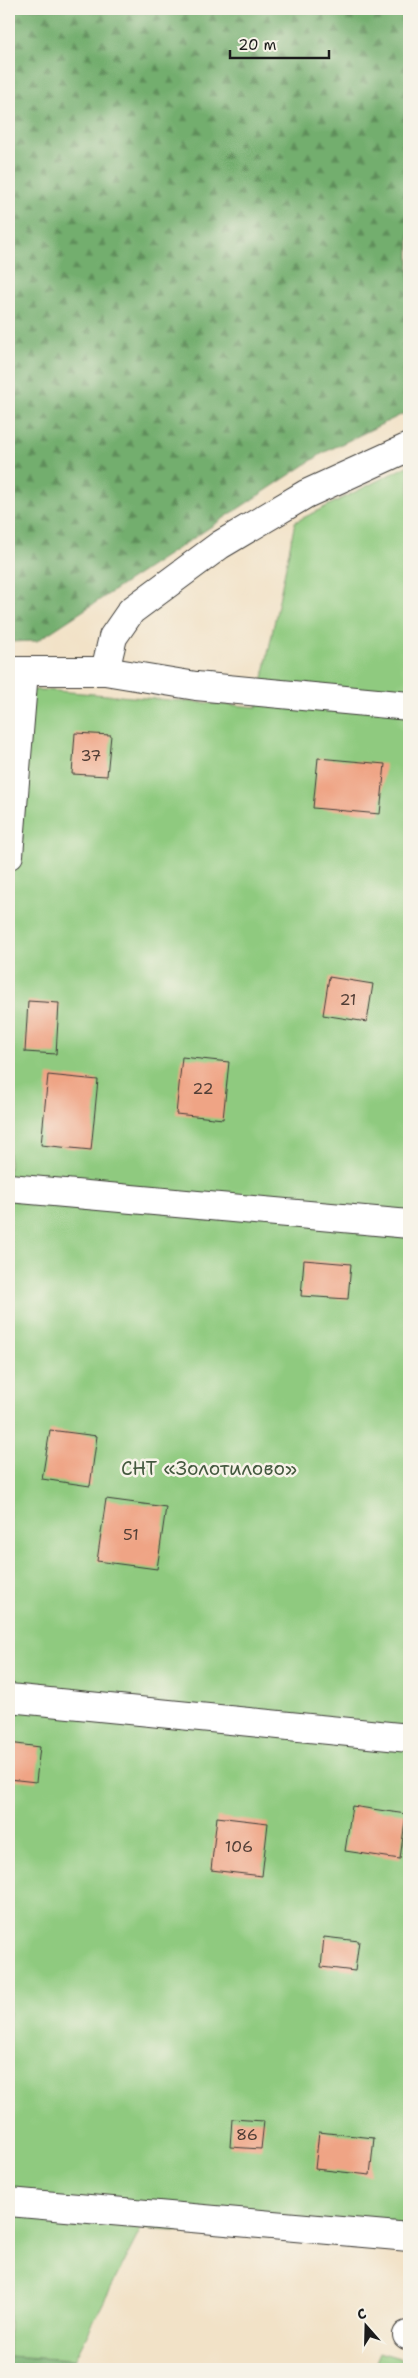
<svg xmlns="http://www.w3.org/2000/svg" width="418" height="2378" font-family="'Shantell Sans',sans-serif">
  <defs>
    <pattern id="forest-firs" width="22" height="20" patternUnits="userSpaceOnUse" patternTransform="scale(1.25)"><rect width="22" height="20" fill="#73ae6e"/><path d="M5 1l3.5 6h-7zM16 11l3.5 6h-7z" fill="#5e8d5a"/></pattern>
  </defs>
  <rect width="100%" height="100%" fill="#f7f3e8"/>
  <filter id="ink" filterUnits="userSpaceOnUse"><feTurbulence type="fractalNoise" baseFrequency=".02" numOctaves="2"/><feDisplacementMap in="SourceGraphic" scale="10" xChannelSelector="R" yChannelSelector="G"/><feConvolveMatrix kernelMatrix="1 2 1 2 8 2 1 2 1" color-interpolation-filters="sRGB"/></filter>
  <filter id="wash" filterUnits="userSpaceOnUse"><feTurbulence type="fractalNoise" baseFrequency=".0096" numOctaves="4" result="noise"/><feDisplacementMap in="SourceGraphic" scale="20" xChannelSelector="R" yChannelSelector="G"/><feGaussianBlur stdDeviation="1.12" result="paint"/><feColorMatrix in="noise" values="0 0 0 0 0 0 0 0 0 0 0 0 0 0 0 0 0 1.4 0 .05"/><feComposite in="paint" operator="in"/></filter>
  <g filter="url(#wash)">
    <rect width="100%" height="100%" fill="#f2e2c7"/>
    <g fill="url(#forest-firs)" stroke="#486545">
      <path d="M9,9H409V411L323,453L37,641L9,642Z"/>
      <path d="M9,2356L74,2360L89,2369H9Z"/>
    </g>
    <g fill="#8fca7f" stroke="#56734e">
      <path d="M409,465V2245L141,2229L74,2360L9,2356V690H44L257,707L295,522Z"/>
      <path d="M380,2352L409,2361V2369H373Z"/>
    </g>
    <g id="blocks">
      <g fill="#efa485">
        <path d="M75,733L111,735L107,776L72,774Z"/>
        <path d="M318,758L385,764L380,814L313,808Z"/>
        <path d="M329,977L373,984L367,1022L323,1015Z"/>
        <path d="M28,1001L59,1003L56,1054L25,1052Z"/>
        <path d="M182,1057L229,1062L223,1119L176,1114Z"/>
        <path d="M48,1075L98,1080L91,1150L41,1145Z"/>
        <path d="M304,1260L351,1264L348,1299L301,1296Z"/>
        <path d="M50,1430L97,1436L90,1486L42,1479Z"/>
        <path d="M106,1499L166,1507L157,1569L97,1561Z"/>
        <path d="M9,1743L40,1747L36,1782L9,1779Z"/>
        <path d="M352,1806L406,1814L400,1859L345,1851Z"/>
        <path d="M217,1817L268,1823L262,1876L211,1870Z"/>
        <path d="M324,1937L359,1941L355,1971L321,1967Z"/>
        <path d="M232,2119L264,2121L261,2149L230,2147Z"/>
        <path d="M319,2132L374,2138L370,2175L315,2169Z"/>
      </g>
    </g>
  </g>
  <g filter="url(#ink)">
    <use href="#blocks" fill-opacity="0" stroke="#3c3a36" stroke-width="1"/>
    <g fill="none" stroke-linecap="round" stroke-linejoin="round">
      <g stroke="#3c3a36" stroke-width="30">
        <g id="minor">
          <path d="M9,671H105L196,686L409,706"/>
          <path d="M105,671L113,637L131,611L220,545L306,494L409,447"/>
          <path d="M9,855L24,671"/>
          <path d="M9,1188L409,1224"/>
          <path d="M9,1698L409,1738"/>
          <path d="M9,2202L409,2237"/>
          <path d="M407,2335L409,2336"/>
        </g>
      </g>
      <use href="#minor" stroke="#fff" stroke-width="28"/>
    </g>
  </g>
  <g text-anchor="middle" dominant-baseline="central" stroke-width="5" stroke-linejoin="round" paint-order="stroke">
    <g font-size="16" fill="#513e36">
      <text x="91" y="755">37</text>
      <text x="348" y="999">21</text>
      <text x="203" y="1088">22</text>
      <text x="131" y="1534">51</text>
      <text x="239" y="1846">106</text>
      <text x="247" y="2134">86</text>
    </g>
    <g font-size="19" fill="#44593f" stroke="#f7f3e8">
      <text x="209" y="1468">СНТ «Золотилово»</text>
    </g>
  </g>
  <rect width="418" height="2378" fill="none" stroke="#f7f3e8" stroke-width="30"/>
  <g transform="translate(366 2326) rotate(340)" stroke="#f7f3e8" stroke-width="4" paint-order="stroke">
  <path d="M0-4L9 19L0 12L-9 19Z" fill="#1c1c1c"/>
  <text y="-8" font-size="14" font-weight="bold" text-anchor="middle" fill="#1c1c1c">С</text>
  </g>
  <path d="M230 50v8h99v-8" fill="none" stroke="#1c1c1c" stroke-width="2.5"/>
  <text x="238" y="50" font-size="15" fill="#1c1c1c" stroke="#f7f3e8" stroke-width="4" paint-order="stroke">20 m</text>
</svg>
